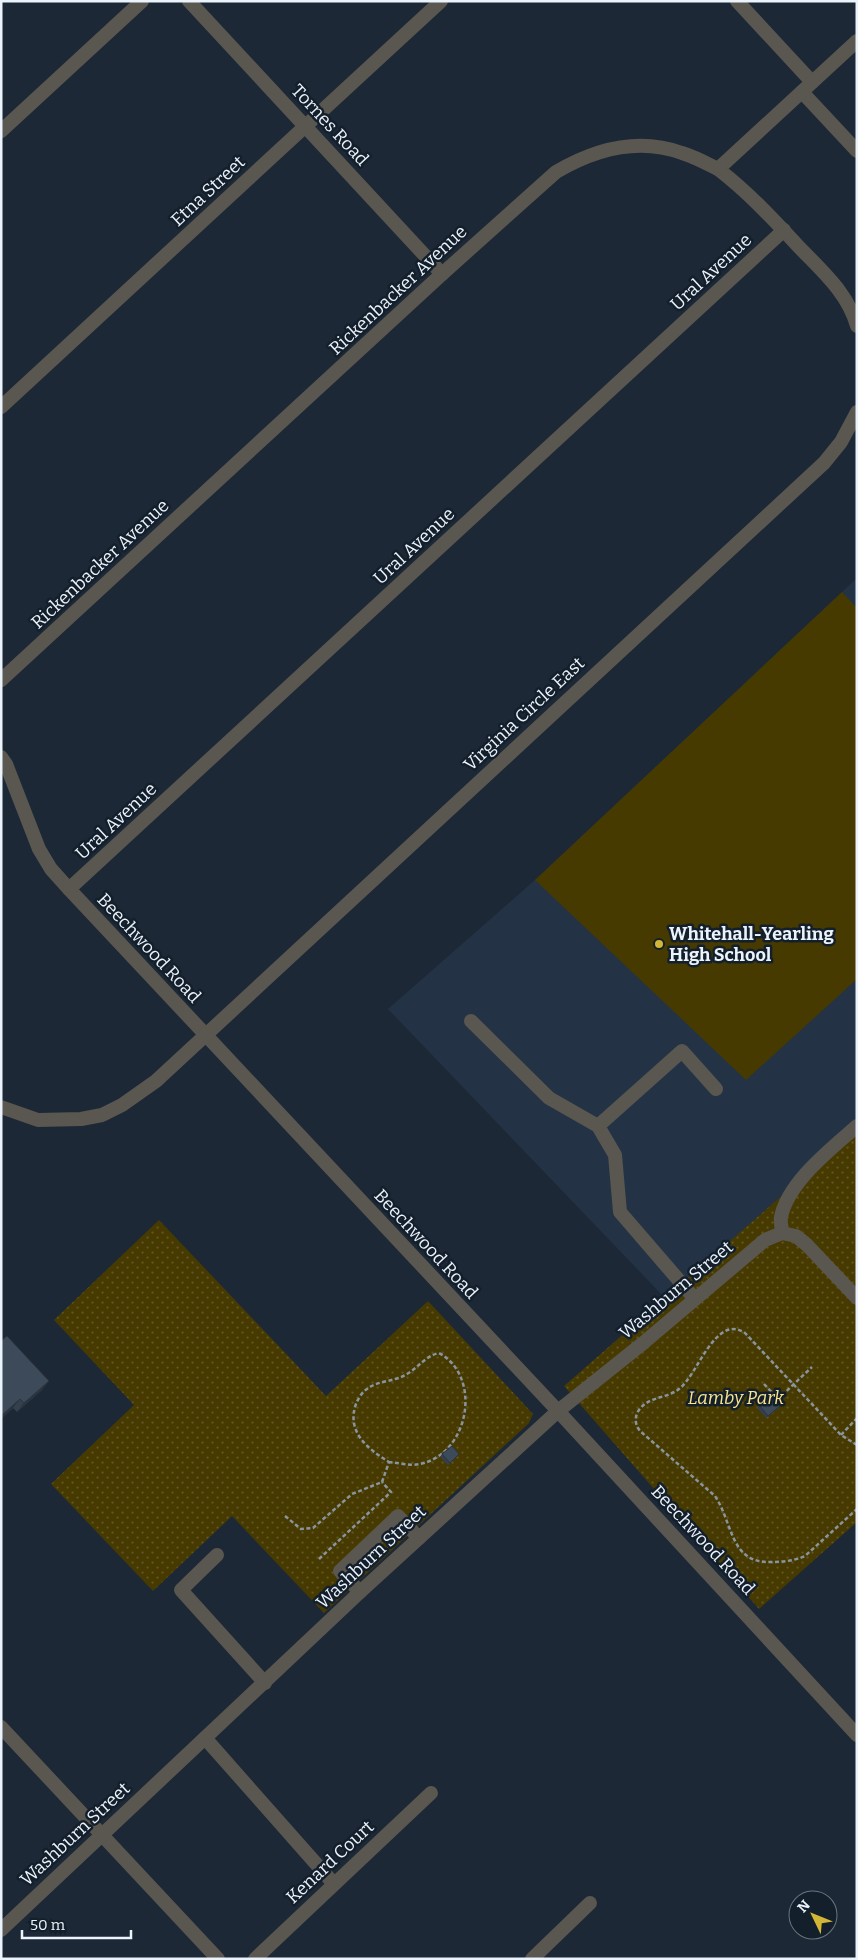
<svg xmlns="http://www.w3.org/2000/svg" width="858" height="1960" font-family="Bitter,serif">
  <defs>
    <pattern id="grass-dots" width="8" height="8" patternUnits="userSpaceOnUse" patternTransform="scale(1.25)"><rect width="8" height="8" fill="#463a00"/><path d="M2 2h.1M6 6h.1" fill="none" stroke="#615726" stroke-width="1.8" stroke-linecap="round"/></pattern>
  </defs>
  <rect width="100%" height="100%" fill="#1d2836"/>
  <path fill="#233345" d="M857,578V1130L665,1298L388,1009L535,880Z"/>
  <g fill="url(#grass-dots)">
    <path d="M857,1130V1522L759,1609L564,1386Z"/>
    <path d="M159,1220L326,1396L428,1301L533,1414L529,1423L324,1613L232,1516L153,1591L51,1484L134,1405L54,1320Z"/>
  </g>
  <path fill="#463a00" d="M842,592L857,608V979L746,1080L535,880Z"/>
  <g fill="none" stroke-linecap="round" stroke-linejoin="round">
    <g stroke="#8a949f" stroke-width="2.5" stroke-dasharray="4 2.5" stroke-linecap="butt">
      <path d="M764,1384L778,1399L812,1367"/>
      <path d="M841,1435L857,1418"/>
      <path d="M857,1445L841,1435L745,1333C715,1313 698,1375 679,1389C666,1399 649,1396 639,1410C634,1417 635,1425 640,1431L715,1496C733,1523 730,1563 770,1562C782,1562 794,1561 805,1556L857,1509"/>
      <path d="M382,1482L389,1462C368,1449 346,1432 356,1404C358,1399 362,1392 367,1389C378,1380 395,1382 407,1374C419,1367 425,1356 439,1353C483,1377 469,1454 420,1464C411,1466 399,1463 389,1462"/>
      <path d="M285,1516L301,1529L313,1528L352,1494L382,1482"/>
      <path d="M319,1559L391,1492L382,1482"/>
    </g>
    <g stroke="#59574f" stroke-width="14">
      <path d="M189,1L442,274"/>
      <path d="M737,1L812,82"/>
      <path d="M802,92L857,151"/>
      <path d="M1,131L142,1"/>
      <path d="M718,169C748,192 773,219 798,246C821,270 848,293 857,326"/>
      <path d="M1,407L441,1"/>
      <path d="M1,680L442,274L556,172C595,149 638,137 682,153C695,157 706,163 718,169L857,41"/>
      <path d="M1,757L6,764L39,849L51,869L69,889L558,1411L857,1735"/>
      <path d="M69,889L784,230"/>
      <path d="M471,1021L549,1098L598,1126L615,1155L620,1212L695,1299"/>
      <path d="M1,1107L38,1120L81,1119L102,1115L122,1105L156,1081L824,463L841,442L857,412"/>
      <path d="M598,1126L682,1051L716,1089"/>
      <path d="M782,1233C782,1228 780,1222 781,1217C788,1182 831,1149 857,1126"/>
      <path d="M782,1233L796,1236L807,1245L857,1298"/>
      <path d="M217,1555L181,1590L265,1683"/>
      <path d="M360,1592L340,1571L398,1516L419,1538"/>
      <path d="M1,1727L218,1959"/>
      <path d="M205,1738L334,1884"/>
      <path d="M1,1930L360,1592L558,1411L642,1344L765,1240L782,1233"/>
      <path d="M255,1959L431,1793"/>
      <path d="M532,1959L590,1903"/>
    </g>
  </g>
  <g fill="#34404d">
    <path d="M1,1341L42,1390L17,1412L13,1408L1,1419Z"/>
    <path d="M759,1405L779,1408L766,1418L757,1408Z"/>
    <path d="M442,1454H459L448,1465L440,1457Z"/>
  </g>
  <g fill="#2b343e">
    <path d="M49,1381L42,1390L17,1412L24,1403Z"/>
    <path d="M20,1399L13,1408L1,1419V1416Z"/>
  </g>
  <g fill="#3d4a59" stroke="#2b343e">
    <path d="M7,1336L49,1381L24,1403L20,1399L1,1416V1341Z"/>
    <path d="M771,1394L781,1405L768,1416L759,1405Z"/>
    <path d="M452,1446L459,1454L450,1463L442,1454Z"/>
  </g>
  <circle fill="#d2b736" stroke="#141f2c" stroke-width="2" cx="659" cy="944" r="5"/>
  <g text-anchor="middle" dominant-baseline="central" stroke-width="5" stroke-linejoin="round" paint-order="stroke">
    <g font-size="18" fill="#ebf3fc" stroke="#141f2c">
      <text transform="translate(330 125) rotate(47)">Tornes Road</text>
      <text transform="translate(208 191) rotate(-43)">Etna Street</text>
      <text transform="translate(711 272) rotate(-43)">Ural Avenue</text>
      <text transform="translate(398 290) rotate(-43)">Rickenbacker Avenue</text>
      <text transform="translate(414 546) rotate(-43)">Ural Avenue</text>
      <text transform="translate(100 564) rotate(-43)">Rickenbacker Avenue</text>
      <text transform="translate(524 714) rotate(-43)">Virginia Circle East</text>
      <text transform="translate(116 821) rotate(-43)">Ural Avenue</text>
      <text transform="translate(149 948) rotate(47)">Beechwood Road</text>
      <text transform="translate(426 1244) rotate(47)">Beechwood Road</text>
      <text transform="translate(676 1290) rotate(-40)">Washburn Street</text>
      <text transform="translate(703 1540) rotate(47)">Beechwood Road</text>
      <text transform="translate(371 1557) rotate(-43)">Washburn Street</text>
      <text transform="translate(75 1834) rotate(-43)">Washburn Street</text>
      <text transform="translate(330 1862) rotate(-43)">Kenard Court</text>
    </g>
    <g font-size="18" font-weight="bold" fill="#ebf3fc" stroke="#141f2c" text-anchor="start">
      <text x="669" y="934">Whitehall-Yearling<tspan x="669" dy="21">High School</tspan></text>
    </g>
    <g font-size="18" font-style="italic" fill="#f9e58d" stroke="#141f2c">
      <text x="736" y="1398">Lamby Park</text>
    </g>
  </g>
  <rect width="858" height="1960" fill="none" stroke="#ebf3fc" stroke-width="5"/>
  <g transform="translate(813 1915) rotate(313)"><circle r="24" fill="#141f2c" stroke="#6a747f"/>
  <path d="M0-4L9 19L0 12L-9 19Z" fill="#d2b736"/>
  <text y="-8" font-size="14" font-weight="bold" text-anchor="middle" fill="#ebf3fc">N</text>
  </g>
  <path d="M22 1930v8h109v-8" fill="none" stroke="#ebf3fc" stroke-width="2.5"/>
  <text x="30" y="1930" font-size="15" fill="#ebf3fc" stroke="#141f2c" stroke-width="4" paint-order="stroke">50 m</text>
</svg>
